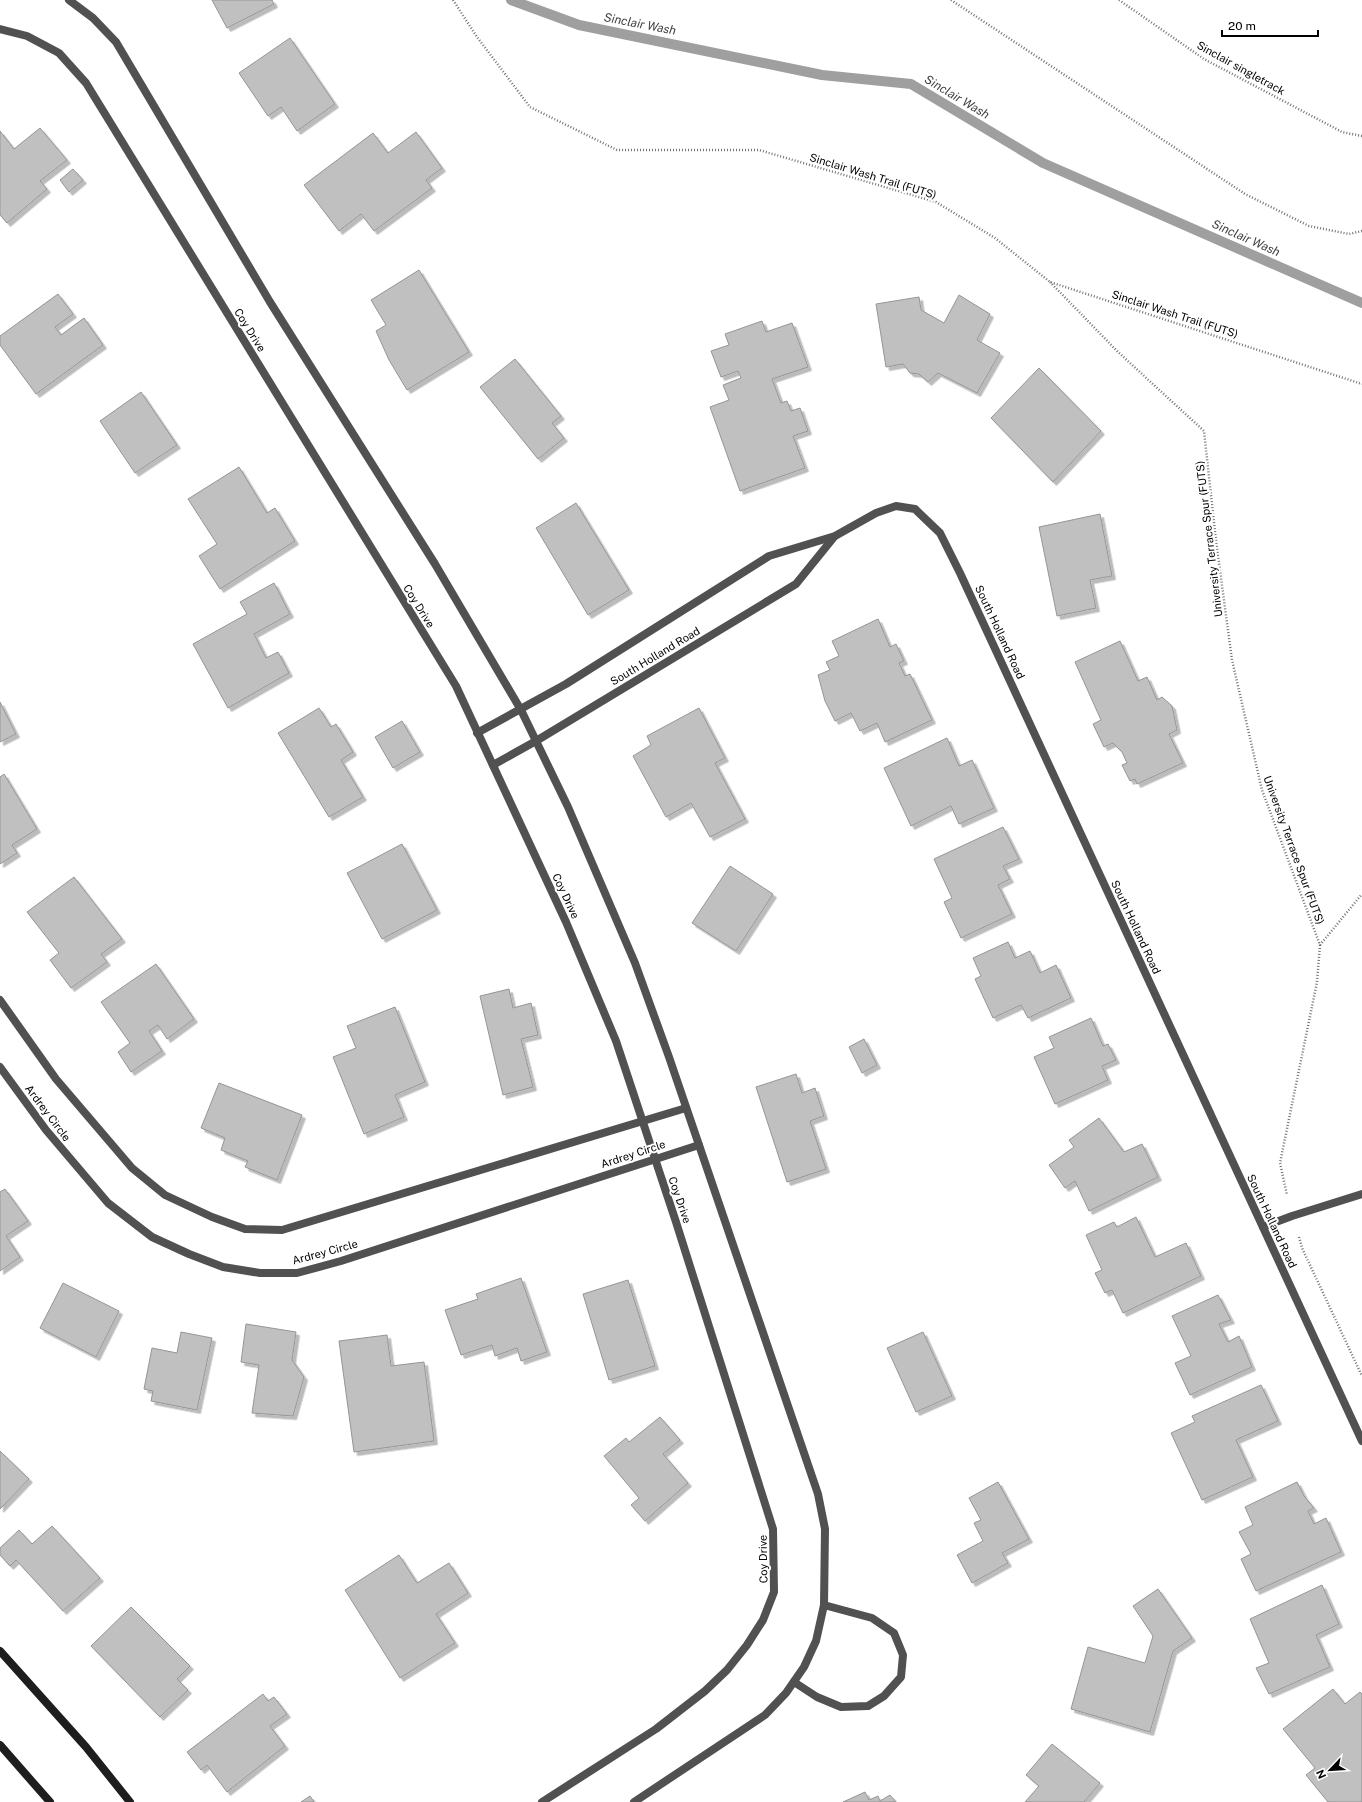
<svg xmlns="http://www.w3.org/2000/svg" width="1362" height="1802" font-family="'Public Sans',sans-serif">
  <defs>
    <filter id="shadow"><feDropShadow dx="3.5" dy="3.5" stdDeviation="0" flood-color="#0004"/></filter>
  </defs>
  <rect width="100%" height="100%" fill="#fff"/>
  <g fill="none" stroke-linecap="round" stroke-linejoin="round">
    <path stroke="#9f9f9f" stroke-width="10" d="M511,0L579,25L822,75L911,84L1043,163L1362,303"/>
  </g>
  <g fill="#c0c0c0" stroke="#959595" filter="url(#shadow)">
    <path d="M212,0H272L274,4L227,28Z"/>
    <path d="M290,38L335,104L297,131L281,107L268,116L239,73Z"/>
    <path d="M40,128L67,160L40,181L47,189L7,223L0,215V131L14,149Z"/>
    <path d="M416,132L442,168L426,180L432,188L374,231L361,214L339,231L304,185L373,133L388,153Z"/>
    <path d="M73,169L83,180L69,192L60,180Z"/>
    <path d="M419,270L469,352L407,390L389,360L376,331L386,325L371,300Z"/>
    <path d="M58,294L73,314L55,327L61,335L84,318L103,345L36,394L0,345V336Z"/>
    <path d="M959,295L990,314L977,340L1000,353L977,393L938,373L928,382L919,374L910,373L903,364L886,367L876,304L919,297L921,310L944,323Z"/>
    <path d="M762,321L766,332L792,323L808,367L772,379L781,403L787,401L791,411L800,408L808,431L793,436L805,468L740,491L710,407L729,400L723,385L741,378L738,371L721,377L711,351L729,345L725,334Z"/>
    <path d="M515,359L561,416L552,423L564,438L538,459L480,387Z"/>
    <path d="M1039,368L1101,431L1053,482L991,418Z"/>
    <path d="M141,392L177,445L135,473L100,421Z"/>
    <path d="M239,467L267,513L275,508L295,541L220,589L199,556L217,544L188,499Z"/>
    <path d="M576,503L629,590L588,615L536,528Z"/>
    <path d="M1100,514L1112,576L1090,580L1096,608L1057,616L1039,527Z"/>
    <path d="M274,583L290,614L254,634L266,658L278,652L289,673L228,708L193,644L247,614L240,602Z"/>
    <path d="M878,619L890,647L896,644L904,661L899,663L905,676L910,674L932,720L885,742L877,723L860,731L851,713L835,721L825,701L818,675L830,670L826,662L839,656L832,641Z"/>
    <path d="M1120,641L1138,681L1147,677L1157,700L1162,697L1172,706L1177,730L1169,734L1183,763L1137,784L1135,779L1130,781L1122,765L1127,763L1122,752L1113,743L1104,747L1093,724L1101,720L1075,662Z"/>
    <path d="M0,702L16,734L0,742Z"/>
    <path d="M319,708L331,727L336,724L353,752L341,760L363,797L329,817L278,733Z"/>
    <path d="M699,708L725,758L715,763L745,819L710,837L691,803L666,817L633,756L651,745L647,736Z"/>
    <path d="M402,721L420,752L393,768L375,737Z"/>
    <path d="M947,738L959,766L972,760L994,808L959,824L951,806L911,826L884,768Z"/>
    <path d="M4,774L37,829L12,845L17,853L0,864V777Z"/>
    <path d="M1003,827L1019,859L1003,866L1010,879L998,885L1012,914L961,938L944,902L952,898L934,859Z"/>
    <path d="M402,844L437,910L382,939L347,873Z"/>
    <path d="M730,866L773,894L736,951L692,923Z"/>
    <path d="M74,877L122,939L101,954L107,962L71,988L50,960L59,953L27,912Z"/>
    <path d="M1008,942L1015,958L1030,951L1040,973L1056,965L1071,998L1028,1018L1021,1005L993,1018L975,979L981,976L973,958Z"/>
    <path d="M156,964L194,1019L167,1039L158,1025L149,1031L162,1051L131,1072L118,1052L130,1043L101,1002Z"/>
    <path d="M509,989L513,1008L531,1003L538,1035L521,1039L533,1087L503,1095L480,996Z"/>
    <path d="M395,1007L425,1082L395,1095L404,1117L364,1134L333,1057L356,1048L347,1026Z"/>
    <path d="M1091,1018L1103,1046L1108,1044L1116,1060L1102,1066L1108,1080L1055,1104L1034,1057L1054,1048L1049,1037Z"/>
    <path d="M864,1039L877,1065L862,1073L849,1047Z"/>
    <path d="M796,1074L802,1093L815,1088L824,1116L810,1121L826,1169L787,1182L756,1087Z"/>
    <path d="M219,1083L302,1115L277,1180L245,1167L248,1161L221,1150L225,1138L201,1128Z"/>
    <path d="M1099,1118L1124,1152L1142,1144L1158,1177L1089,1211L1075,1181L1065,1188L1049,1165L1074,1147L1069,1140Z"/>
    <path d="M5,1189L28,1221L6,1236L20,1257L0,1271V1192Z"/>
    <path d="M1136,1217L1155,1257L1186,1243L1201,1276L1123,1313L1112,1290L1105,1293L1095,1273L1102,1270L1086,1235L1114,1222L1117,1227Z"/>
    <path d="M521,1278L547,1352L521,1361L517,1348L495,1356L492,1345L461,1355L445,1310L478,1299L476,1294Z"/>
    <path d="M628,1280L655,1366L609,1380L583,1294Z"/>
    <path d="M63,1283L119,1311L96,1357L40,1328Z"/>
    <path d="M1218,1295L1231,1320L1219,1324L1228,1342L1239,1336L1252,1367L1190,1395L1175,1363L1191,1356L1172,1316Z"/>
    <path d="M246,1324L296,1332L292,1360L304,1377L293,1416L252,1413L259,1365L241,1362Z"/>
    <path d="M181,1332L212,1338L197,1410L151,1401L153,1391L144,1389L152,1348L177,1353Z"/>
    <path d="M923,1332L952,1396L916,1412L887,1348Z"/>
    <path d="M387,1335L391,1366L424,1362L434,1441L354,1452L339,1341Z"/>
    <path d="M1261,1385L1278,1421L1236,1440L1253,1477L1202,1500L1171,1433L1195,1422L1192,1416Z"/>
    <path d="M660,1417L680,1440L663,1454L688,1483L645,1521L631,1505L639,1498L604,1456L626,1438L629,1442Z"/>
    <path d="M0,1451L29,1479L0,1509Z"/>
    <path d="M998,1482L1029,1539L1002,1553L1008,1563L972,1583L957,1555L983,1541L974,1523L981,1520L969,1498Z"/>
    <path d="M1297,1482L1304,1496L1314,1508L1308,1511L1314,1524L1326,1518L1341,1552L1256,1591L1241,1559L1251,1554L1239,1532L1253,1525L1245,1507Z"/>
    <path d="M52,1526L100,1578L63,1611L16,1560L10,1566L0,1555V1548L19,1530L32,1544Z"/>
    <path d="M399,1555L417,1583L449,1563L468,1593L436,1614L455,1643L400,1678L345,1590Z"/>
    <path d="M1322,1585L1339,1624L1316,1635L1330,1667L1269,1694L1256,1668L1269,1663L1250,1619Z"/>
    <path d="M1158,1589L1192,1638L1173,1651L1150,1732L1071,1709L1088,1647L1145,1663L1153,1636L1133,1606Z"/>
    <path d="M131,1607L190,1666L177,1679L188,1690L160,1717L91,1646Z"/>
    <path d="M1333,1689L1345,1704L1360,1692L1362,1694V1802H1328L1306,1775L1315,1768L1283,1729Z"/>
    <path d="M263,1694L268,1701L274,1697L287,1714L270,1726L285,1746L227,1792L207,1765L201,1770L187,1752Z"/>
    <path d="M1052,1744L1100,1783L1084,1802H1025L1039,1786L1026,1775Z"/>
    <path d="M865,1792L869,1800L878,1796L880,1801L890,1795L896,1802H843Z"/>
    <path d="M310,1796L314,1802H301Z"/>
  </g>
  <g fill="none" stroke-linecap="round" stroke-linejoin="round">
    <g stroke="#737373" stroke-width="2.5" stroke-dasharray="1 2" stroke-linecap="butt">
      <path d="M453,0L477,37L530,107L617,150H759L936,202L995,238L1050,282L1362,384"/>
      <path d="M951,0L1245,194L1309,226L1349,234L1362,231"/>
      <path d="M1119,0L1204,59L1342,132L1362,136"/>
      <path d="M1050,282L1118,352L1204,431L1216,541L1232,660L1262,790L1320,945L1317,982L1280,1163L1287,1195"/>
      <path d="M1320,945L1362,894"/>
      <path d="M1299,1237L1302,1248L1362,1376"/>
    </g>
    <g stroke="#515151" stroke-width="8">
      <path d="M69,0L93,18L116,42L270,302L435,564L521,710L568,807L635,963L669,1057L818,1494L825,1529L824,1605L816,1641L804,1667L786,1693L765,1715L634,1802"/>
      <path d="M0,29L27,36L59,53L86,83L456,686L566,922L616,1041L676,1222L773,1529L774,1592L763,1620L747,1645L727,1670L705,1691L656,1729L542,1802"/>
      <path d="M477,733L566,684L769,556L835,536L876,513L896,506L915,509L940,533L960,573L1362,1441"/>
      <path d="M493,765L536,741L796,584L834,537"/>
      <path d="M0,1000L56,1079L132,1168L165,1195L212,1217L245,1229L282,1230L686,1108"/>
      <path d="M0,1067L46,1130L108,1203L152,1237L189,1254L223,1267L260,1273H297L341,1261L699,1145"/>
      <path d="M1263,1227L1292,1216L1362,1194"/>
      <path d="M794,1682L817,1697L841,1707L868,1706L884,1696L901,1677L903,1655L894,1633L872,1618L824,1605"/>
    </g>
    <g stroke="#1e1e1e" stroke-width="8">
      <path d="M0,1651L86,1747L130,1802"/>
      <path d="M0,1745L50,1802"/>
    </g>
  </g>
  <g text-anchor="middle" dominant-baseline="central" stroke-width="4" stroke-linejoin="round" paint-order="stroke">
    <g font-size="11" fill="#000" stroke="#fff">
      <text transform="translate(1241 68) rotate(29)">Sinclair singletrack</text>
      <text transform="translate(873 176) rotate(17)">Sinclair Wash Trail (FUTS)</text>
      <text transform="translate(1175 314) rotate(18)">Sinclair Wash Trail (FUTS)</text>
      <text transform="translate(250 330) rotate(58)">Coy Drive</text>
      <text transform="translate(1209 539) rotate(-97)">University Terrace Spur (FUTS)</text>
      <text transform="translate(419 606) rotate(58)">Coy Drive</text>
      <text transform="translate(1000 632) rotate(65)">South Holland Road</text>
      <text transform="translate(655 656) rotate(-31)">South Holland Road</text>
      <text transform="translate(1294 850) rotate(70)">University Terrace Spur (FUTS)</text>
      <text transform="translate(566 896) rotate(65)">Coy Drive</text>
      <text transform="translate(1136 927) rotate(65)">South Holland Road</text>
      <text transform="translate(48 1113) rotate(53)">Ardrey Circle</text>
      <text transform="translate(633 1154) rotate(-18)">Ardrey Circle</text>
      <text transform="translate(680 1200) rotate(71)">Coy Drive</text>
      <text transform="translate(1272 1221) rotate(65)">South Holland Road</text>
      <text transform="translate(325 1252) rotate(-15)">Ardrey Circle</text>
      <text transform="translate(763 1559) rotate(-91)">Coy Drive</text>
    </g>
    <g font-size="12" font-style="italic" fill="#404040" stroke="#fff">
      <text transform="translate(640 24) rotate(11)">Sinclair Wash</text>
      <text transform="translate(957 97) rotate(31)">Sinclair Wash</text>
      <text transform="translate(1246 238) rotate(24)">Sinclair Wash</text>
    </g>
  </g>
  <g transform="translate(1330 1770) rotate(245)" stroke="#ffffff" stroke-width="3" paint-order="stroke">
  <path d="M0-3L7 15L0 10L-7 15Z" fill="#000000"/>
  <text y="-6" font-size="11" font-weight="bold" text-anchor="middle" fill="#000000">N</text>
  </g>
  <path d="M1222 30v6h96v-6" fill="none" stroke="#000000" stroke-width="2"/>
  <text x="1228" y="30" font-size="12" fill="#000000" stroke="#ffffff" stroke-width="3" paint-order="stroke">20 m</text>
</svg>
